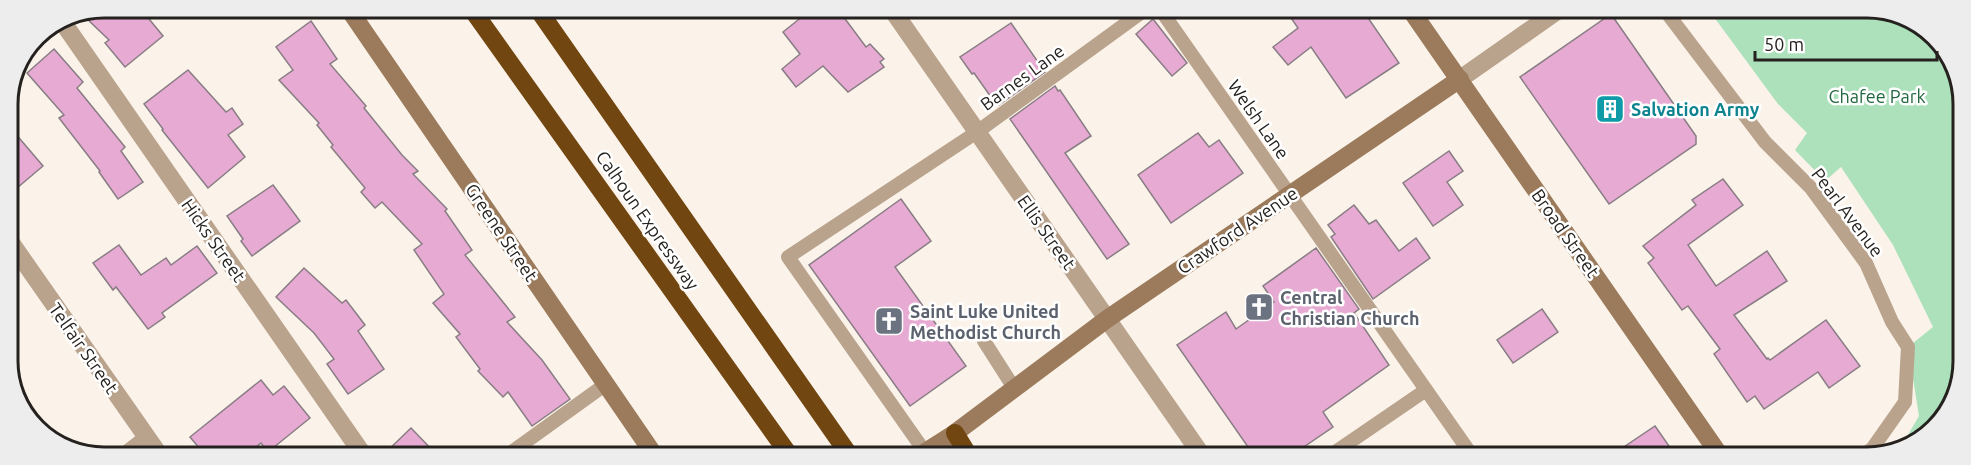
<svg xmlns="http://www.w3.org/2000/svg" width="1971" height="465" font-family="Ubuntu,sans-serif">
  <rect width="100%" height="100%" fill="#fbf3e9"/>
  <path fill="#ace1bc" d="M1708,9H1886L1936,36L1962,85V380L1930,434L1902,445L1919,416L1908,347L1933,327L1893,245L1841,167L1825,181L1795,150L1807,133L1778,104Z"/>
  <g fill="#e7aad2" stroke="#887d84" stroke-width="1.5">
    <path d="M104,8H140L163,36L125,67L105,43L109,40L84,16Z"/>
    <path d="M813,8H837L866,47L870,44L884,59L880,62L884,67L848,92L823,66L796,87L782,69L800,54L783,32Z"/>
    <path d="M1285,9H1362L1399,63L1346,98L1311,47L1288,65L1273,47L1298,28Z"/>
    <path d="M1611,14L1696,136V144L1609,204L1520,77Z"/>
    <path d="M1153,19L1187,63L1172,76L1136,34Z"/>
    <path d="M311,21L337,59L330,64L366,106L364,108L402,155L418,171L413,174L447,209L445,211L472,250L465,255L515,317L507,322L542,360L570,399L532,426L508,392L503,397L478,371L480,369L456,337L460,334L433,303L444,294L414,250L422,244L382,202L375,208L361,192L365,188L331,147L333,145L317,125L319,123L279,80L293,70L276,47Z"/>
    <path d="M1011,23L1045,72L999,105L993,95L991,97L974,73L972,74L960,57Z"/>
    <path d="M54,49L83,82L77,88L125,147L121,151L143,182L118,199L99,172L100,171L59,118L64,115L27,73Z"/>
    <path d="M188,70L226,112L232,108L243,124L228,135L245,157L208,188L162,130L163,129L144,104Z"/>
    <path d="M1055,86L1058,91L1060,90L1091,136L1065,153L1129,244L1107,259L1010,119Z"/>
    <path d="M8,125L43,166L17,188L8,177Z"/>
    <path d="M1198,133L1209,147L1219,140L1243,173L1171,223L1138,175Z"/>
    <path d="M1449,151L1463,171L1447,182L1463,205L1433,226L1403,183Z"/>
    <path d="M1723,179L1743,205L1688,245L1716,286L1767,251L1787,281L1734,315L1767,359L1768,358L1770,360L1826,320L1860,366L1829,388L1818,372L1764,409L1755,396L1747,402L1714,354L1720,349L1688,306L1682,310L1648,263L1654,258L1643,246L1696,205L1692,200Z"/>
    <path d="M273,185L300,221L252,256L241,241L243,239L227,216Z"/>
    <path d="M901,199L931,241L895,267L966,366L910,406L809,265Z"/>
    <path d="M1354,205L1369,224L1376,220L1399,251L1416,238L1430,258L1373,299L1331,237L1335,234L1328,225Z"/>
    <path d="M119,245L141,275L166,258L171,265L197,246L217,273L162,313L165,317L148,329L116,287L113,290L93,263Z"/>
    <path d="M1316,248L1359,309L1354,313L1389,365L1323,412L1333,427L1289,457H1255L1177,345L1226,312L1236,329L1274,302L1263,286Z"/>
    <path d="M304,268L342,303L346,300L365,325L358,331L384,369L348,394L327,364L334,359L314,333L276,297Z"/>
    <path d="M1542,309L1558,332L1513,363L1497,340Z"/>
    <path d="M261,380L273,395L284,386L310,418L268,452L261,443L245,456H206L190,437Z"/>
    <path d="M1655,426L1669,446L1653,457H1609Z"/>
    <path d="M411,428L438,456H382Z"/>
  </g>
  <g fill="none" stroke-linecap="round" stroke-linejoin="round">
    <g stroke="#b9a38d" stroke-width="14">
      <path d="M1160,9L1473,457"/>
      <path d="M1664,9L1765,142L1811,188L1866,263L1892,322L1908,347L1905,402L1872,449L1859,457"/>
      <path d="M984,341L1014,388"/>
      <path d="M925,452L788,257L977,132L1146,9"/>
      <path d="M121,456L147,436"/>
      <path d="M506,456L606,384"/>
      <path d="M1328,457L1426,390"/>
    </g>
    <g stroke="#b9a38d" stroke-width="18">
      <path d="M891,8L1203,457"/>
      <path d="M64,24L364,456"/>
      <path d="M1460,79L1560,9"/>
      <path d="M9,240L160,456"/>
    </g>
    <g stroke="#9b7b5b" stroke-width="18">
      <path d="M348,8L655,456"/>
      <path d="M1410,9L1721,457"/>
      <path d="M919,456L955,433L1107,319L1460,79"/>
    </g>
    <g stroke="#714611" stroke-width="18">
      <path d="M471,8L790,456"/>
      <path d="M537,8L850,456"/>
      <path d="M955,433L969,456"/>
    </g>
  </g>
  <defs>
    <g id="building-square" transform="scale(1.5)"><rect x="-9" y="-9" width="18" height="18" rx="4" fill="#0f9aa8" stroke="#fff"/><path d="M-4-6H4V6H1V3H-1V6H-4ZM-2.5-4.3h1.7v1.8h-1.7ZM.8-4.3h1.7v1.8H.8ZM-2.5-1h1.7V.8h-1.7ZM.8-1h1.7V.8H.8Z" fill="#fff"/></g>
    <g id="church-square" transform="scale(1.5)"><rect x="-9" y="-9" width="18" height="18" rx="4" fill="#6b7280" stroke="#fff"/><path d="M-1.2-6h2.4v3.5h3.3v2.4h-3.3V6h-2.4V-.1h-3.3v-2.4h3.3Z" fill="#fff"/></g>
  </defs>
  <g fill-rule="evenodd">
    <use href="#building-square" x="1610" y="109"/>
    <use href="#church-square" x="1259" y="307"/>
    <use href="#church-square" x="889" y="321"/>
  </g>
  <g text-anchor="middle" dominant-baseline="central" stroke-width="5" stroke-linejoin="round" paint-order="stroke">
    <g font-size="18" fill="#24211e" stroke="#fff">
      <text transform="translate(1022 77) rotate(-36)">Barnes Lane</text>
      <text transform="translate(1259 119) rotate(55)">Welsh Lane</text>
      <text transform="translate(1848 212) rotate(53)">Pearl Avenue</text>
      <text transform="translate(648 220) rotate(55)">Calhoun Expressway</text>
      <text transform="translate(1237 230) rotate(-34)">Crawford Avenue</text>
      <text transform="translate(502 232) rotate(56)">Greene Street</text>
      <text transform="translate(1047 232) rotate(55)">Ellis Street</text>
      <text transform="translate(1566 233) rotate(55)">Broad Street</text>
      <text transform="translate(214 240) rotate(55)">Hicks Street</text>
      <text transform="translate(84 348) rotate(55)">Telfair Street</text>
    </g>
    <g font-size="18" fill="#22663f" stroke="#fff">
      <text x="1877" y="96">Chafee Park</text>
    </g>
    <g font-size="18" font-weight="bold" fill="#0d838f" stroke="#fff" text-anchor="start">
      <text x="1631" y="109">Salvation Army</text>
    </g>
    <g font-size="18" font-weight="bold" fill="#5b616d" stroke="#fff" text-anchor="start">
      <text x="1280" y="297">Central<tspan x="1280" dy="21">Christian Church</tspan></text>
      <text x="910" y="311">Saint Luke United<tspan x="910" dy="21">Methodist Church</tspan></text>
    </g>
  </g>
  <path d="M0 0H1971V465H0ZM104 18H1867A86 86 0 0 1 1953 104V361A86 86 0 0 1 1867 447H104A86 86 0 0 1 18 361V104A86 86 0 0 1 104 18Z" fill="#ededed" fill-rule="evenodd"/>
  <path fill="none" stroke="#24211e" stroke-width="3" d="M104 18H1867A86 86 0 0 1 1953 104V361A86 86 0 0 1 1867 447H104A86 86 0 0 1 18 361V104A86 86 0 0 1 104 18Z"/>
  <path d="M1755 51v9h182v-9" fill="none" stroke="#24211e" stroke-width="3"/>
  <text x="1764" y="51" font-size="18" fill="#24211e" stroke="#ffffff" stroke-width="4.5" paint-order="stroke">50 m</text>
</svg>
